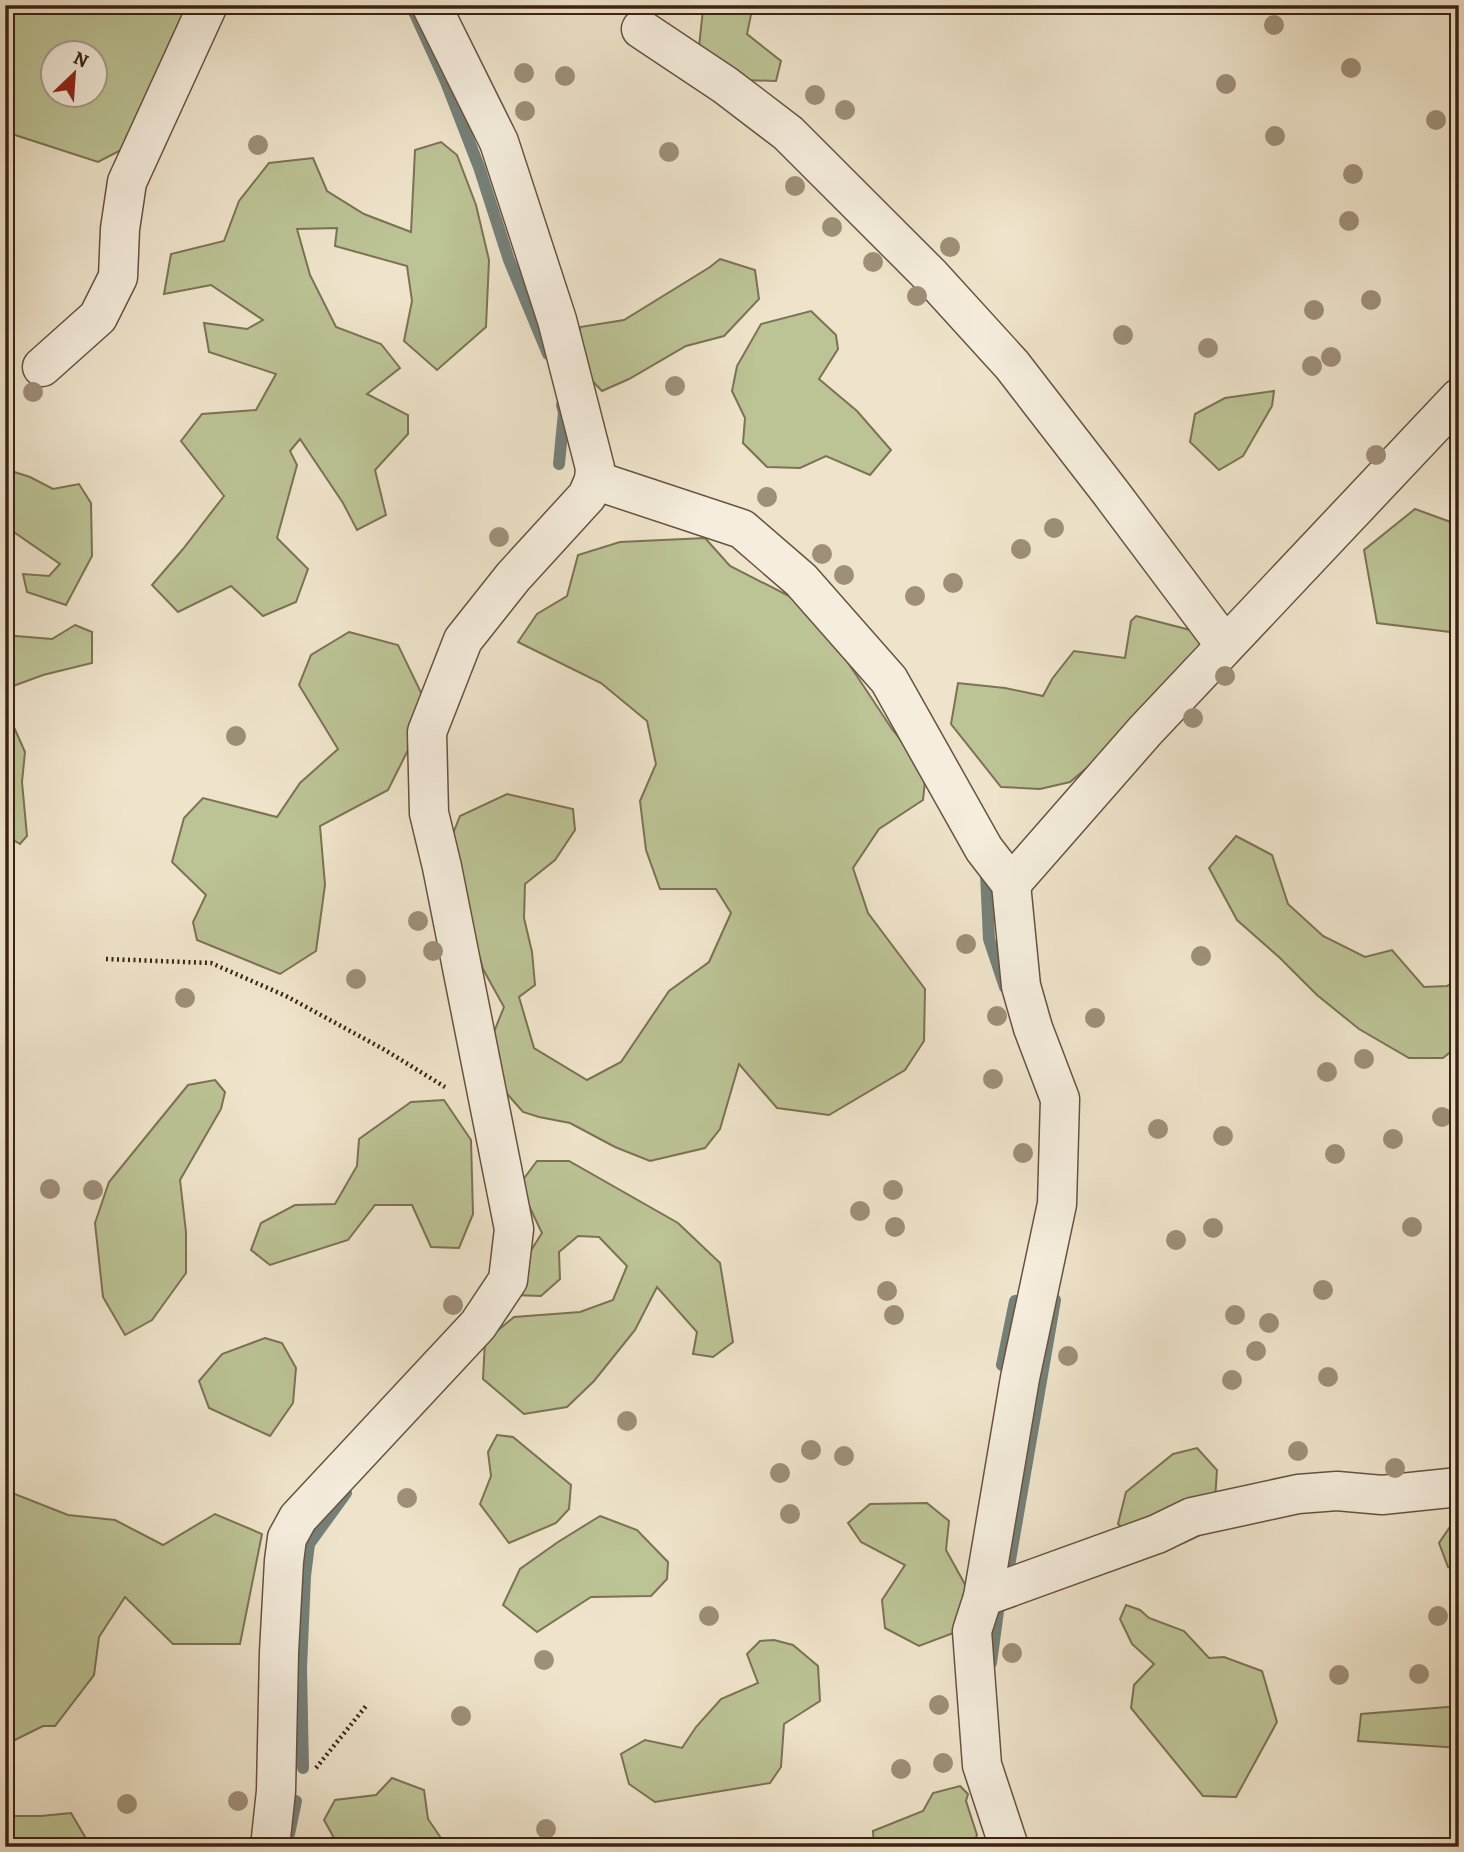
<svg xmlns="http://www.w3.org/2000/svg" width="1464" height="1852" font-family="Alegreya,serif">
  <rect width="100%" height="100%" fill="#efe4cb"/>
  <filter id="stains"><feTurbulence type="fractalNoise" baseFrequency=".00286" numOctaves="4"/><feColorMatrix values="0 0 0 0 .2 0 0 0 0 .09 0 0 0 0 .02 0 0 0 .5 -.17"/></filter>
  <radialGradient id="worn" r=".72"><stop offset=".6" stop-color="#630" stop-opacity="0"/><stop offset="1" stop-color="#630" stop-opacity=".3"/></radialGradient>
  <g fill="#bcc395" stroke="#7c7254" stroke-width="2" fill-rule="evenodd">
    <path d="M5,5H224L127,147L98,162L12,134L5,128ZM52,52H94V94H52Z"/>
    <path d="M705,5H753L747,34L781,61L776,81L743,80L699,47L703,9Z"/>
    <path d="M441,142L457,155L476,205L489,260L486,327L437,370L404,341L412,301L407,266L335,246L337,228L297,229L310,275L336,327L381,344L400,368L367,394L408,415V434L375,470L386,515L357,530L343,503L300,439L290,451L297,465L277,538L308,569L296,602L263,616L231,586L178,612L152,585L183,549L224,496L181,441L202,414L256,410L276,374L209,352L204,323L247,329L263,320L211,285L164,294L171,254L224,241L239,201L269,163L313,158L327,191L364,214L411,232L415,150Z"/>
    <path d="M720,259L755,270L759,299L724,336L686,346L629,379L602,391L578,366L580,327L624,320L710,267Z"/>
    <path d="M811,311L836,335L838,349L819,379L857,411L891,450L870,475L826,456L800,468L767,467L743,443L745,418L732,391L737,366L761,324Z"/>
    <path d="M1274,391L1272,406L1243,456L1219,470L1190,442L1195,414L1225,398Z"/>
    <path d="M5,469L30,477L53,489L79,484L91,503L92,556L66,605L27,592L23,574L49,576L60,564L5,526Z"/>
    <path d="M1415,509L1459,525V638L1450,632L1377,623L1364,550Z"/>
    <path d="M705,538L730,566L795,599L837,646L892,729L926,771L923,800L879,829L853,868L868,913L925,989L924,1041L905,1070L829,1115L777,1108L739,1064L720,1129L705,1148L650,1161L615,1147L570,1123L539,1117L523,1112L481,1064L504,1007L483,969L448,846L460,816L507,794L573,809L575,830L555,860L525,884L524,918L532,952L535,985L519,997L534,1048L587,1080L621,1062L669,991L709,962L731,913L716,889H660L646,850L640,801L656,764L647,721L601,683L518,642L537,614L567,596L578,555L620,542Z"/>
    <path d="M1136,616L1194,631L1205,643L1108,750L1070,782L1040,789L1001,787L951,724L958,683L1005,688L1043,696L1052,679L1074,651L1125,658L1131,621Z"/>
    <path d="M75,625L92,632V663L43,675L5,689V637L16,636L52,639Z"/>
    <path d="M349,632L398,645L428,707L418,730L388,790L320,826L325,885L316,951L280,974L197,940L193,922L206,895L172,862L184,818L203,798L277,817L300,783L338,749L299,685L311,655Z"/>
    <path d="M5,707L25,752L22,782L27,836L20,844L5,835Z"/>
    <path d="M1236,836L1272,855L1288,904L1323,936L1365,957L1392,950L1424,987L1447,986L1459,978V1045L1443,1058H1409L1359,1029L1317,995L1280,958L1237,920L1209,868Z"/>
    <path d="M215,1080L225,1092L221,1109L180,1180L186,1232V1273L152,1320L125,1335L103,1297L95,1223L109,1182L188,1085Z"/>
    <path d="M444,1100L471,1140L473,1214L459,1248L431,1247L412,1205H375L348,1240L270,1265L251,1250L261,1223L295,1205L335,1204L357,1166L359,1139L411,1102Z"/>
    <path d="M537,1161H569L678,1223L720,1263L733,1342L713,1357L693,1354L697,1332L657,1287L635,1330L594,1381L567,1407L524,1414L483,1379L485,1341L514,1317L580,1312L613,1300L627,1266L599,1237L578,1236L559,1252L560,1279L541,1296L514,1295L530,1252L542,1233L519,1185Z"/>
    <path d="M265,1338L282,1343L296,1368L293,1403L270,1436L209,1408L199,1381L222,1354Z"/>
    <path d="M497,1435L513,1437L571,1485L569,1509L556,1523L509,1543L480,1504L491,1476L488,1452Z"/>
    <path d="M1197,1448L1217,1470L1213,1529L1181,1544L1126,1531L1118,1524L1126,1492L1173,1454Z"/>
    <path d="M5,1489L7,1491L68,1515L115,1520L163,1545L215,1514L262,1534L240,1644H173L125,1597L99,1637L94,1675L55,1726H43L15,1740L5,1721Z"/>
    <path d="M927,1503L949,1521L946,1550L967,1588L956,1632L919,1646L885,1628L882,1600L905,1565L861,1542L848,1523L870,1504Z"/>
    <path d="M1458,1515L1459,1516V1572L1448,1567L1439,1543Z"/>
    <path d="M600,1516L637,1530L668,1562L667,1579L651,1596L591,1597L537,1632L503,1605L520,1569L558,1542Z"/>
    <path d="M1126,1605L1140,1610L1149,1618L1184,1631L1209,1658L1224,1657L1262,1671L1277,1722L1236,1797L1203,1796L1131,1708L1134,1685L1154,1664L1132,1644L1120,1619Z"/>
    <path d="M774,1640L793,1645L818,1666L820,1701L784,1724L781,1767L770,1783L655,1802L629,1784L621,1754L645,1740L682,1748L696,1727L721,1699L758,1683L747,1654L760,1641Z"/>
    <path d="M1459,1706V1748L1358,1741L1361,1714Z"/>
    <path d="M392,1778L424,1790L428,1819L447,1847H339L324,1820L335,1800L376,1795Z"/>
    <path d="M960,1786L968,1794L966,1801L977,1835L972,1847H874L873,1831L923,1811L933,1793Z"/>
    <path d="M71,1813L91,1847H5V1816H41Z"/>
  </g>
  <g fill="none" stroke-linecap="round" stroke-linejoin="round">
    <g stroke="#758079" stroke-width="12">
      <path d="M411,5L446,82L479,167L509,260L548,354"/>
      <path d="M559,464L564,412L562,405"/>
      <path d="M986,874L989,939L1005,987"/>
      <path d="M1002,1365L1015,1301"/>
      <path d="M1009,1566L1055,1300"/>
      <path d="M991,1663L999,1604"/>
      <path d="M303,1768L301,1668L305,1576L309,1544L346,1493"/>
      <path d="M289,1834L296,1801"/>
    </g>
    <g stroke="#685241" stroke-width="41">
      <g id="street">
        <path d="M641,29L725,85L788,133L931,276L1012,365L1111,493L1225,645"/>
        <path d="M42,367L98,317L118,277L120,229L127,182L208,5"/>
        <path d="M594,480L742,529L801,580L889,680L984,849L1011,884L1021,986L1033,1028L1060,1099L1057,1204L1020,1378L983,1597L972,1631L982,1765L1009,1847"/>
        <path d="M1011,884L1145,731L1459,398"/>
        <path d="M983,1597L1157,1534L1192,1517L1298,1494L1337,1491L1382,1495L1459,1487"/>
        <path d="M270,1847L276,1791L279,1652L284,1561L287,1538L298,1518L478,1325L508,1280L514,1229L442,867L429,813L427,732L463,640L513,577L587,496L594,480L595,468L557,320L499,142L431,5"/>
      </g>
    </g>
    <g stroke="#3b2213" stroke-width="4.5" stroke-dasharray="2 3.5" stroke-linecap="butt">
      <path d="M106,959L211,963L286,996L385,1050L445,1087"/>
      <path d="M316,1768L366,1706"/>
    </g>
    <use href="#street" stroke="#f5eddd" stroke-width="38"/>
  </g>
  <g fill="#9e8f78">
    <circle cx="1274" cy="25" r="10"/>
    <circle cx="1351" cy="68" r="10"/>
    <circle cx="524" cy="73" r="10"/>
    <circle cx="565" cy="76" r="10"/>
    <circle cx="1226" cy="84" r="10"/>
    <circle cx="815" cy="95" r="10"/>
    <circle cx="845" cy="110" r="10"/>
    <circle cx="525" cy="111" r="10"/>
    <circle cx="1436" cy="120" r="10"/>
    <circle cx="1275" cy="136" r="10"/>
    <circle cx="258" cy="145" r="10"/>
    <circle cx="669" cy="152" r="10"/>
    <circle cx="1353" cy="174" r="10"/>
    <circle cx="795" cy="186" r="10"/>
    <circle cx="1349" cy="221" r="10"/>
    <circle cx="832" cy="227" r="10"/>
    <circle cx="950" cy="247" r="10"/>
    <circle cx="873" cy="262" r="10"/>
    <circle cx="917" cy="296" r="10"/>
    <circle cx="1371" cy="300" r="10"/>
    <circle cx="1314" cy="310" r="10"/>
    <circle cx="1123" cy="335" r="10"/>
    <circle cx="1208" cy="348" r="10"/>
    <circle cx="1331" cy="357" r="10"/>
    <circle cx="1312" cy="366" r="10"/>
    <circle cx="675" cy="386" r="10"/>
    <circle cx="33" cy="392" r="10"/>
    <circle cx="1376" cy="455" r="10"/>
    <circle cx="767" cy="497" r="10"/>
    <circle cx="1054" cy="528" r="10"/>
    <circle cx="499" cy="537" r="10"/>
    <circle cx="1021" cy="549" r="10"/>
    <circle cx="822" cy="554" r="10"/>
    <circle cx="844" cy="575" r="10"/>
    <circle cx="953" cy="583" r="10"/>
    <circle cx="915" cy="596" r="10"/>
    <circle cx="1225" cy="676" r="10"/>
    <circle cx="1193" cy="718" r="10"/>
    <circle cx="236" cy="736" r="10"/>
    <circle cx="418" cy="921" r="10"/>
    <circle cx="966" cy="944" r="10"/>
    <circle cx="433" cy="951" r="10"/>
    <circle cx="1201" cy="956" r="10"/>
    <circle cx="356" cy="979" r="10"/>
    <circle cx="185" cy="998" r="10"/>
    <circle cx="997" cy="1016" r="10"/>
    <circle cx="1095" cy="1018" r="10"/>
    <circle cx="1364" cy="1059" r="10"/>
    <circle cx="1327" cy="1072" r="10"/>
    <circle cx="993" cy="1079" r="10"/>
    <circle cx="1442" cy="1117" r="10"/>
    <circle cx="1158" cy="1129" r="10"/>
    <circle cx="1223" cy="1136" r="10"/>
    <circle cx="1393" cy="1139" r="10"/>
    <circle cx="1023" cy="1153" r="10"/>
    <circle cx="1335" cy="1154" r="10"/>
    <circle cx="50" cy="1189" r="10"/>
    <circle cx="93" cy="1190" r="10"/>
    <circle cx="893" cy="1190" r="10"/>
    <circle cx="860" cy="1211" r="10"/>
    <circle cx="895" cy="1227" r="10"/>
    <circle cx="1412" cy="1227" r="10"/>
    <circle cx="1213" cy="1228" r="10"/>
    <circle cx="1176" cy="1240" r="10"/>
    <circle cx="1323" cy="1290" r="10"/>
    <circle cx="887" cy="1291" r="10"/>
    <circle cx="453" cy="1305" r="10"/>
    <circle cx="894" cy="1315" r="10"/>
    <circle cx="1235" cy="1315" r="10"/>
    <circle cx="1269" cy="1323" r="10"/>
    <circle cx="1256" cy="1351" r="10"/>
    <circle cx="1068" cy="1356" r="10"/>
    <circle cx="1328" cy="1377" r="10"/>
    <circle cx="1232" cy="1380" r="10"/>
    <circle cx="627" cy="1421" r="10"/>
    <circle cx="811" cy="1450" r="10"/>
    <circle cx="1298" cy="1451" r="10"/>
    <circle cx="844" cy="1456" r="10"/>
    <circle cx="1395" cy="1468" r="10"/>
    <circle cx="780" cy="1473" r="10"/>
    <circle cx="407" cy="1498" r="10"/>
    <circle cx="790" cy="1514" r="10"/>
    <circle cx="709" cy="1616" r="10"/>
    <circle cx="1438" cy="1616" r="10"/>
    <circle cx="1012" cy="1653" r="10"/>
    <circle cx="544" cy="1660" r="10"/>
    <circle cx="1419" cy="1674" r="10"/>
    <circle cx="1339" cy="1675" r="10"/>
    <circle cx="939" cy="1705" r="10"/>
    <circle cx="461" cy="1716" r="10"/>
    <circle cx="943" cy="1763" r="10"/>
    <circle cx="901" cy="1769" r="10"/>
    <circle cx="238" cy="1801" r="10"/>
    <circle cx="127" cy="1804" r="10"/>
    <circle cx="546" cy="1829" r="10"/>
  </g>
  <rect width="1464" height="1852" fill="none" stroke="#efe4cb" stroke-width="28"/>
  <rect x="7" y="7" width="1450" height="1838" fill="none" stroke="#3b2213" stroke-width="3.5"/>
  <rect x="14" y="14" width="1436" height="1824" fill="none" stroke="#3b2213" stroke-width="2"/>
  <g transform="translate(74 74) rotate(25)"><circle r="33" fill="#f5eddd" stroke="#ab9c8c" stroke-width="2"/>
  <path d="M0-5L12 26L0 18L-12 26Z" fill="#8f2418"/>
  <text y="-10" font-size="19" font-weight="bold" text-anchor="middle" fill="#3b2213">N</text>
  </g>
  <rect width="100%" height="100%" filter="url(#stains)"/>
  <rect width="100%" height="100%" fill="url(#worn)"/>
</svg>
